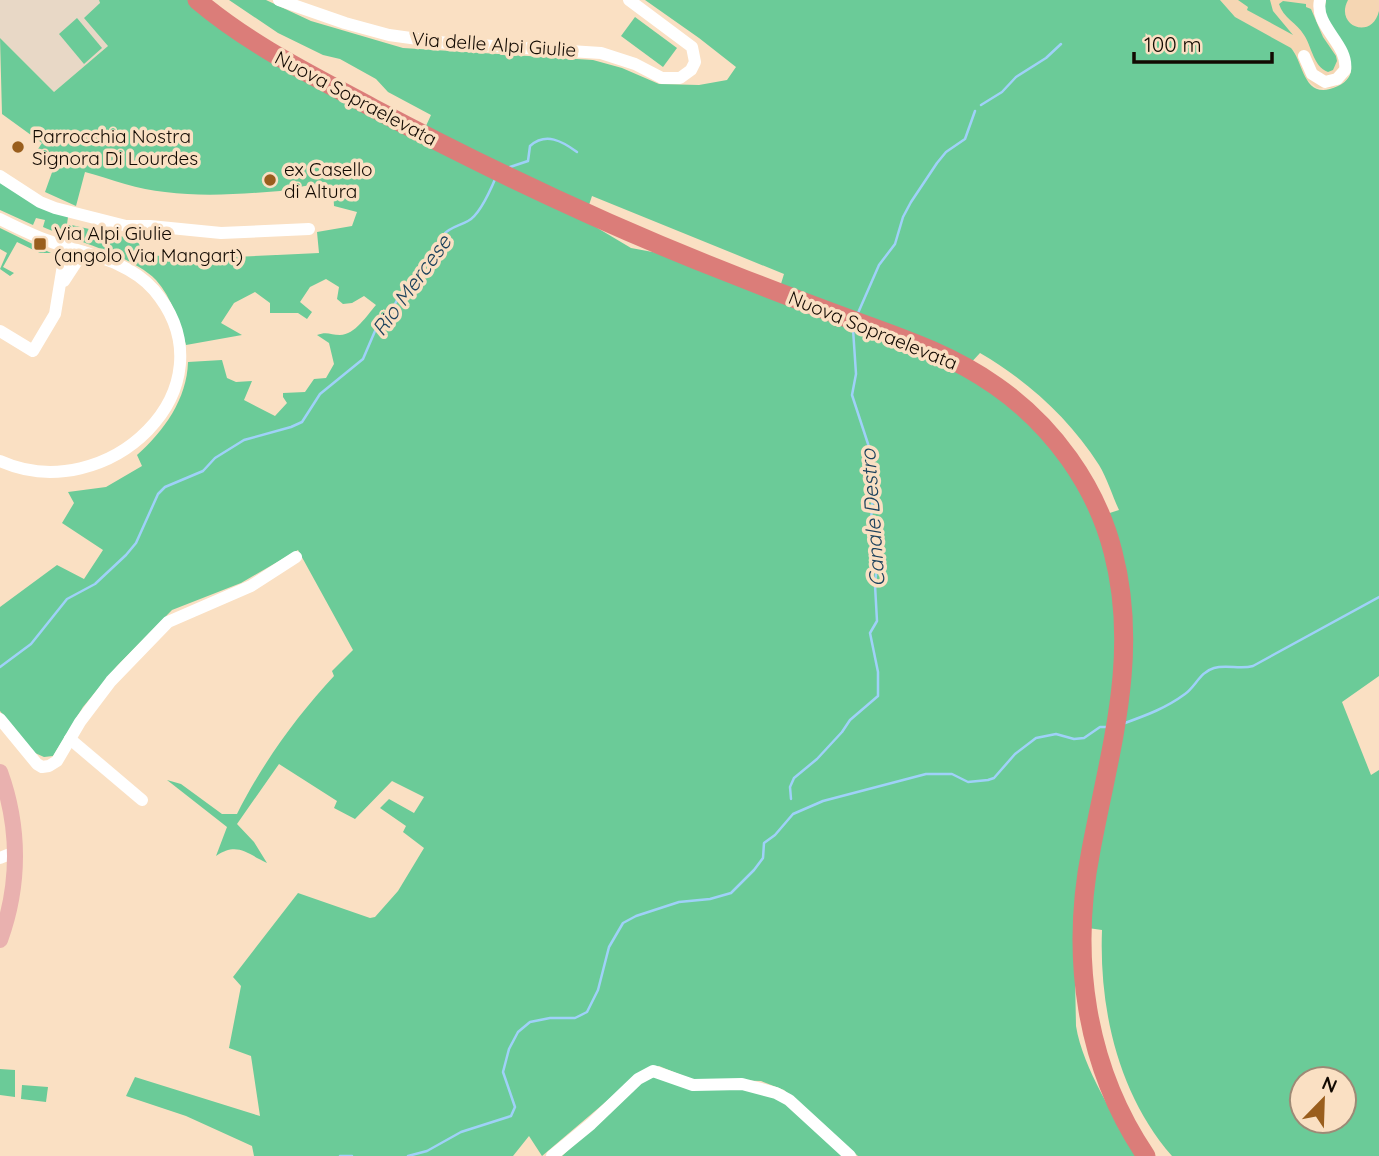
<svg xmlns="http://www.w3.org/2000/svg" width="1379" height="1156" font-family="Quicksand,sans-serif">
  <rect width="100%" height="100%" fill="#fae0c3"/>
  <path fill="#f5d6b3" d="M1220,0H1379V26L1351,59L1352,68L1346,80L1332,88H1317L1303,77L1294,51L1235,17Z"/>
  <path fill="#e8d8c6" d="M0,0H99L108,46L54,92L0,38Z"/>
  <g fill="#6bcb98" fill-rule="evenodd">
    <path d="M99,0H194L419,141L431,115L388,92L376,79L340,59L323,55L278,33L229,0H266L311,21L403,48L593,60L622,68L659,84L699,85L727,80L736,67L699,38L645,0H1220L1235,17L1291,48C1304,62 1303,103 1338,86C1373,68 1328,34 1325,11C1324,7 1326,4 1326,0H1348C1334,26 1372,41 1379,11V676L1342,702L1371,775L1379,770V1156H1172C1118,1094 1099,1009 1102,930L1074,926L1076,1026C1083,1069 1116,1119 1138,1156H858L784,1090L761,1081L691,1079L659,1066L641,1072L542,1156L529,1136L513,1156H254L252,1146L186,1116L126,1096L135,1077L260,1116L251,1056L229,1048L241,986L233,977L298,893L370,918L375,917L398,891L424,848L403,832L406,826L380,808L389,799L414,813L424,797L392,781L355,819L334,808L337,801L279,764L237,824L254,842L267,863C246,853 237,842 216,856L227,827L167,780L181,784L222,814H237C262,764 296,717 334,676L332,671L353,650L298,550L241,583L172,610L117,666L83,707L53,756L44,757L35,753L0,711V607L57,565L84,579L103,550L62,523L74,503L68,492L106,487L142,466L137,455C164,431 187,399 188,362L222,360L227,378L236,382L252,381L244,400L275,416L287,403L283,397V393L305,392L314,379L326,378L334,364L329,343L317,335C327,331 331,335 340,335C355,335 367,315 376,305L364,296L352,303L343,304L337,299L339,287L326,279L310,287L300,302L312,312L307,319L298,313H270V303L255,292L234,303L221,323L242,335L186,345C179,322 172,298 156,280C136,258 72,239 43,227L45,220L36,218L33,225L0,210V181L68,217L67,224L138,240L142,254L225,263L235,257L319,253L317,232L352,226L357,212L334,206L333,188C318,180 296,189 280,191C241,194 204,197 165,192C139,190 111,179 85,172L76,206L45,192L55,164L38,149L42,143L2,114L0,38L54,92L108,46L84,18L100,3ZM592,196L784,274L776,300L658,253L631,248L584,220ZM980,353C1027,380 1070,419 1099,465C1107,478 1112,495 1119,510L1094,518C1083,497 1072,475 1057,456C1032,423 998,395 967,367ZM1302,1079H1344V1121H1302Z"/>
    <path d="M1238,0H1270L1273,11L1293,35L1247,10L1248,7Z"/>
    <path d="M1283,1L1306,4V7L1311,9L1323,37L1336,56L1337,61L1333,70L1328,72C1313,66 1312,47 1304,35C1297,23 1283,18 1279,4Z"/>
    <path d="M635,17L677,48L663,67L621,36Z"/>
    <path d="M77,18L102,48L84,64L59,34Z"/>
    <path d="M0,228L51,253H40L17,242L3,267L14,273L10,276L0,269L7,253L0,249Z"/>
    <path d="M0,1069L15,1070V1097L0,1095Z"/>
    <path d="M656,1076L763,1093L784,1102L844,1156H562L641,1082Z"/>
    <path d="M22,1085L48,1087L46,1102L21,1099Z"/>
  </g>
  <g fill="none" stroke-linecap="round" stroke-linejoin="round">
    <g stroke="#9fd1f8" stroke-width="2.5">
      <path d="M981,105L1002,92L1016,77L1046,58L1061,44"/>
      <path d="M510,167L528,161L530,146C546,132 562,141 577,152"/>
      <path d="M858,313L879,265L895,244L903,217L911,202L937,163L946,152L965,139L975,111"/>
      <path d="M0,667L31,644L67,599L95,584L126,555L136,543L158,494L165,487L203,471L215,458L244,440L291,427L302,422L320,394L363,359L375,331L388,318L399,296L418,274L443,235C450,227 459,226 468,221C480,215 491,189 496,177"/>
      <path d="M1125,723C1147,715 1166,708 1185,694C1196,686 1200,672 1214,668C1227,664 1240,670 1253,666L1379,597"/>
      <path d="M791,799L790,787L794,778L817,759L842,732L850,720L878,696V672L870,633L877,621L875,585L878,554L871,520L873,495L870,450L852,395L856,374L853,329"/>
      <path d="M340,1156H352"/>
      <path d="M408,1156L427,1151L461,1132L511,1116L515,1107L503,1072L509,1049L518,1032L530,1022L550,1018H575L587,1012L598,990L609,947L623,923L636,916L679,902L710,899L731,893L754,870L763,858L764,843L775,835L793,814L823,801L926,774H952L968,782L988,780L994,778L1015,754L1036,738L1056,734L1074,739L1084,738L1100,727H1108"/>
    </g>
    <g stroke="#fff" stroke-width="12">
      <path d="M279,0L345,23L389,35L447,43L601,53L635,64L662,78H680L691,70L695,62L692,47L629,0"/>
      <path d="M1304,56L1312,74L1325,82L1337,79L1345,70C1349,44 1314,27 1320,0"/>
      <path d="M0,176L40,202L55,208L126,226H150L221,233L309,229"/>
      <path d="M0,219C16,227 32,235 49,241C85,254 128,260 154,290C237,388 106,509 0,461"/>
      <path d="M64,281L83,252"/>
      <path d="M0,331L33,351L55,314L66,247"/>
      <path d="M0,719L37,764L42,767L49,766L57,761L80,722L111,681L168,622L251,586L296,557"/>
      <path d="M70,739L142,800"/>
      <path d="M0,858L15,852"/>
      <path d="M552,1156L591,1124L638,1079L653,1071L693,1085L742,1084L776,1093L789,1100L850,1156"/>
    </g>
    <path stroke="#e9b1af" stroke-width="16" d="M0,772C20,827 20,885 0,940"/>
    <path stroke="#db7d79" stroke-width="19" d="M197,0C250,45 312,75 373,108C490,170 610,227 734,275C774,291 814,306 855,321C905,339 952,355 996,386C1052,425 1096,485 1113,552C1140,655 1110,749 1091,850C1070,956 1085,1066 1146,1156"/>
  </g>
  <g fill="#995e1d" stroke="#fae0c3" stroke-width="2.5">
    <circle cx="18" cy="147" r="7"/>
    <circle cx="270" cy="180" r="7"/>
    <rect x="33" y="237" width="14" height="14" rx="3.5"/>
  </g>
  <g text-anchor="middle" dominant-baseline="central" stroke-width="7" stroke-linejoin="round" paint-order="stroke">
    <g font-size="19" fill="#120a02" stroke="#fae0c3">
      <text transform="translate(494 44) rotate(4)">Via delle Alpi Giulie</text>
      <text transform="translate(356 98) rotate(28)">Nuova Sopraelevata</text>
      <text transform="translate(873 330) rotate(22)">Nuova Sopraelevata</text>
    </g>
    <g font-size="19" fill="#120a02" stroke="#fae0c3" text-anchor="start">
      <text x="32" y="136">Parrocchia Nostra<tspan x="32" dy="22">Signora Di Lourdes</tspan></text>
      <text x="284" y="169">ex Casello<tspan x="284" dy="22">di Altura</tspan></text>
      <text x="54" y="233">Via Alpi Giulie<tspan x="54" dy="22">(angolo Via Mangart)</tspan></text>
    </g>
    <g font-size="21" font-style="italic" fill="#1c415c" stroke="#fae0c3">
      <text transform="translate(411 285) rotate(-54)">Rio Mercese</text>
      <text transform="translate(872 518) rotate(-94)">Canale Destro</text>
    </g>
  </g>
  <g transform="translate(1323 1100) rotate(23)"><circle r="33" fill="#fae0c3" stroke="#9d8a76" stroke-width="2"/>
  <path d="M0-5L12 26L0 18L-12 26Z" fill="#995e1d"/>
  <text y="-10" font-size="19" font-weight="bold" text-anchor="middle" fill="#120a02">N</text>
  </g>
  <path d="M1134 52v10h138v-10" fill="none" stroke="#120a02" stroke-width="3.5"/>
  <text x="1144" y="52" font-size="21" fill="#120a02" stroke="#fae0c3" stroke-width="5" paint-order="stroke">100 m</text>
</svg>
